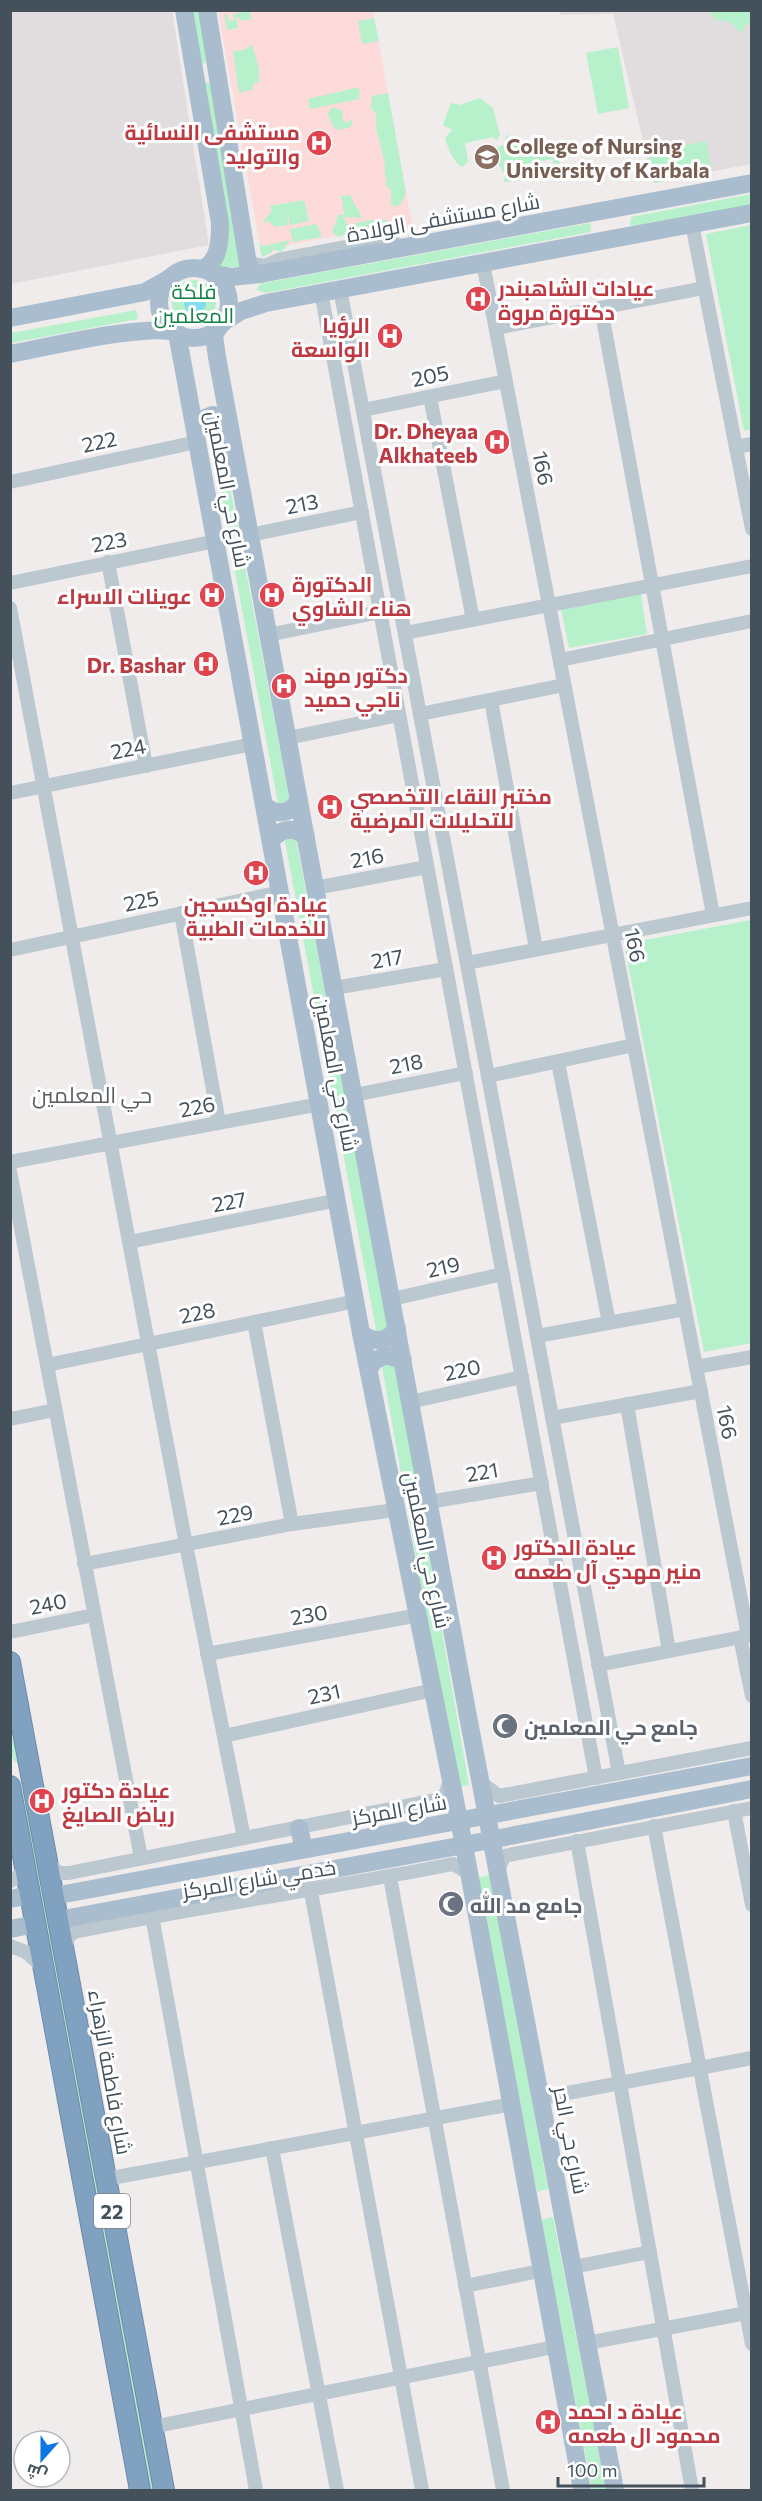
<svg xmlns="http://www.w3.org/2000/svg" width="762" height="2501" font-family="Commissioner,Cairo,sans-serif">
  <rect width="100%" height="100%" fill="#f0ecec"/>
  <g fill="#e1ddde">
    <path d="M11,10L172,11L209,245L11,284Z"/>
    <path d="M560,11H751V164L653,183L613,14L560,15Z"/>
  </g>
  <path fill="#fcdbda" d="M218,11H373L413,230L397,233L378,228L289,245L262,257Z"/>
  <g fill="#b7f1cb">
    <path d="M190,11H200L208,60L204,64L201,63Z"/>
    <path d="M250,11L252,19L240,21L239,17L236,18L238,28L227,30L224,15L227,14L229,21L234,20L233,14Z"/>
    <path d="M708,11H751V23L745,26L741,33L730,22L716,20Z"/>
    <path d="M374,18L379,41L362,44L358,21Z"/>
    <path d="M252,45L259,69V82L252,85L254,89L239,93L233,52L246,49Z"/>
    <path d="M618,47L629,108L598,114L586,53Z"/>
    <path d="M205,82L211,83L243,267H219Z"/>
    <path d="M355,88L360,89L359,99L310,109L308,99Z"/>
    <path d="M388,93L406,193L401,204L395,207L391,204V190L385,184L387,179L385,176C387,154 373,133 376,113L371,108L372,96Z"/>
    <path d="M480,98L493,108L500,135L496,141L493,137L465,143L468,162L462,167C453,162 448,148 445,138L452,130L443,125L451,103L460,105Z"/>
    <path d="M332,107L342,110L343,121L347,122L353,119L351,127L337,130L332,125L328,113Z"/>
    <path d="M507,132L509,145L518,143L520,157L552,152L561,146C565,156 556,164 558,173L556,175L553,159L526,164L528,180L504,182L505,172H503L499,165L501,159L495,153L496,148L505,144Z"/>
    <path d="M706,141L712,172L655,183L649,152Z"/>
    <path d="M751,194V205L633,227L630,225L631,217Z"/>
    <path d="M350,195L362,218L343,217L348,225C366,222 389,212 403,232L376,227L338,237L332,232L338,215L344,214L341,196Z"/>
    <path d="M304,200L309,221L290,225L287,209L288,225L275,227L268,221L262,223L271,212L270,206Z"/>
    <path d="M590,223L591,232L266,293L257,290L259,285L263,283Z"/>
    <path d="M317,224L322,237L293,242L290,229Z"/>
    <path d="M751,225L752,429L744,431L706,234Z"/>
    <path d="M290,240L282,252L272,249V252L262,257L259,243L263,246Z"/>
    <circle cx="194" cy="302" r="22"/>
    <path d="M136,310L138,319L11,343V333Z"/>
    <path d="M218,424L291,807L279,809L208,427Z"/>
    <path d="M641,594L647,634L569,648L561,609Z"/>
    <path d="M295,834L390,1333L377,1335L284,836Z"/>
    <path d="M751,920V1343L704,1352L624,944Z"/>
    <path d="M394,1358L469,1785L457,1787L381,1361Z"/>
    <path d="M10,1690L21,1762L18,1763L13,1760L11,1747Z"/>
    <path d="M24,1794H26L157,2490H147L21,1797Z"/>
    <path d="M491,1875L548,2189L537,2192L477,1878Z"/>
    <path d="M553,2217L606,2490H592L541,2220Z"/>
  </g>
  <circle fill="#81def1" cx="195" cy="303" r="11"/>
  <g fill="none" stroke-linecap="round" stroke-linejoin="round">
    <g stroke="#6c8cab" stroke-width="22">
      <g id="highway">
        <path d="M10,1662L164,2490"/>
        <path d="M10,1786L140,2490"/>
      </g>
    </g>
    <g stroke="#bcc8d0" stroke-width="14">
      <path d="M692,224L752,529"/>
      <path d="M483,263L748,1636"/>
      <path d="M255,264L265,266L278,260L383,240L404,247"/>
      <path d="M340,289L619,1773"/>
      <path d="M321,292L596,1778"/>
      <path d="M601,308L713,915"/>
      <path d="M496,328L704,288"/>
      <path d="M430,397L473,620"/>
      <path d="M363,410L506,381"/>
      <path d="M736,447L752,444"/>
      <path d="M10,482L197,442"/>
      <path d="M250,535L362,512"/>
      <path d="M108,562L146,766"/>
      <path d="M10,583L216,541"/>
      <path d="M10,608L186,1545L244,1838"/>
      <path d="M405,633L752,566"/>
      <path d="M268,635L380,612"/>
      <path d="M560,660L752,621"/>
      <path d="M491,700L536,949"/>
      <path d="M420,714L564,685"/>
      <path d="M288,738L399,715"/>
      <path d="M10,793L253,744"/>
      <path d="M315,888L427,867"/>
      <path d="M181,913L219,1123"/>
      <path d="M10,950L281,892"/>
      <path d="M467,963L752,908"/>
      <path d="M334,988L446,969"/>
      <path d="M558,1062L609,1323"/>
      <path d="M488,1076L634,1045"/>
      <path d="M354,1095L466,1073"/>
      <path d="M10,1162L320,1104"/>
      <path d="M10,1171L141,1858"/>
      <path d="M129,1242L338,1200"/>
      <path d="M392,1299L503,1274"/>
      <path d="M254,1322L292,1524"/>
      <path d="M537,1336L685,1309"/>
      <path d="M47,1365L356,1301"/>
      <path d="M696,1367L752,1357"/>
      <path d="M410,1402L522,1377"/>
      <path d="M627,1404L669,1651"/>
      <path d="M552,1418L701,1391"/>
      <path d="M10,1419L55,1410"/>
      <path d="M429,1502L542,1483"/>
      <path d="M84,1564L292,1524L395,1510"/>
      <path d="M10,1632L94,1615"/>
      <path d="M740,1637L752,1696"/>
      <path d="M207,1654L419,1615"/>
      <path d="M598,1665L752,1635"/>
      <path d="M224,1736L433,1690"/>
      <path d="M481,1779L484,1785L499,1796L752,1748"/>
      <path d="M734,1811L752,1905"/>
      <path d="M654,1826L752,2344"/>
      <path d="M577,1841L692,2490"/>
      <path d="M48,1864L59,1873H69L440,1799L446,1793L450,1780"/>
      <path d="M498,1871L504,1856L752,1808"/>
      <path d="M390,1877L503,2490"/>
      <path d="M10,1881L20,1875L25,1863"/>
      <path d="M311,1892L422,2490"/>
      <path d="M152,1916L256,2490"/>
      <path d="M10,1946L26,1952L45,1969"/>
      <path d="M65,1949L67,1938L74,1932C200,1906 327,1889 453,1864L465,1871L469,1877"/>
      <path d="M541,2098L752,2058"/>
      <path d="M272,2148L337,2490"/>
      <path d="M106,2179L512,2104"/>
      <path d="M573,2267L650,2252"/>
      <path d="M465,2286L540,2271"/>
      <path d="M587,2343L752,2312"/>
      <path d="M152,2427L554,2347"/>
    </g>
    <g stroke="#aabdce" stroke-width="18">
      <path d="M184,10L220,223C220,239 220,262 202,269"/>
      <path d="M207,10L248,264L252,271L260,274"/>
      <circle cx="194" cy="303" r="35"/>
      <path d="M213,274L231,277L260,274L752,183"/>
      <path d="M10,318L145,292L168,279"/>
      <path d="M223,322L241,311L266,303L752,213"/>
      <path d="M218,328L214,336L217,357L467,1711L615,2490"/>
      <path d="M10,354C44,348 151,322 177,333L361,1333L464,1845L582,2490"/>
      <path d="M195,427L200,420L213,415L229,423"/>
      <path d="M265,806C277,816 291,814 299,800"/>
      <path d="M271,841C280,828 294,826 306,837"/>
      <path d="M361,1333C373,1344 388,1342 397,1328"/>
      <path d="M369,1369L374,1361L386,1355L403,1360"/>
      <path d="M299,1828L304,1849"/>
      <path d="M54,1896L752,1766"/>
      <path d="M10,1899L31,1895"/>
      <path d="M58,1920L464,1845L752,1789"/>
      <path d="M10,1929L36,1924"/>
    </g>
    <use href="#highway" stroke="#80a1bf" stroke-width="20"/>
  </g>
  <defs>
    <g id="hospital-disc" transform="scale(1.35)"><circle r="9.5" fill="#e0444e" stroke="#fff"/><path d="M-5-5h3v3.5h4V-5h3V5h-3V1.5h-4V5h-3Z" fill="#fff"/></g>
    <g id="university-disc" transform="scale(1.35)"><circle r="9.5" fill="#8d6e63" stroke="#fff"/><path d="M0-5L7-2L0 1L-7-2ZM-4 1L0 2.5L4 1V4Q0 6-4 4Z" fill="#fff"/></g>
    <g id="mosque-disc" transform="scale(1.35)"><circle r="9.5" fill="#6b7280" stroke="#fff"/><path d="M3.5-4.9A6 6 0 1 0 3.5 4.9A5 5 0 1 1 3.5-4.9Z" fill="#fff"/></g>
  </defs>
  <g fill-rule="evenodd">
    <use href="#hospital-disc" x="319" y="143"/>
    <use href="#university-disc" x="487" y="157"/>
    <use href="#hospital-disc" x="478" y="299"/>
    <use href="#hospital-disc" x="390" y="336"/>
    <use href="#hospital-disc" x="497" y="442"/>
    <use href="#hospital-disc" x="212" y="595"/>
    <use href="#hospital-disc" x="272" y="595"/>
    <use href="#hospital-disc" x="206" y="664"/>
    <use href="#hospital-disc" x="284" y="686"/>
    <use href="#hospital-disc" x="330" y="807"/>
    <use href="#hospital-disc" x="256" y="873"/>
    <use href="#hospital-disc" x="494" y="1558"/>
    <use href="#mosque-disc" x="505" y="1726"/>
    <use href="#hospital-disc" x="42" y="1801"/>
    <use href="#mosque-disc" x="451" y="1904"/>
    <use href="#hospital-disc" x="548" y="2422"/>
  </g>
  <g text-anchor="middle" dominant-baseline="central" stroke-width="6" stroke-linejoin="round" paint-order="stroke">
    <rect fill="#fff" stroke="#7c858c" stroke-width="1.5" x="94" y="2194" width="36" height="34" rx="4.5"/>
    <g font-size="20" font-weight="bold" fill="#44515b">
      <text x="112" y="2211">22</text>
    </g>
    <g font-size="21" font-weight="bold" fill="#be3a42" stroke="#fff" text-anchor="start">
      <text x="300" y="131" text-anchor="end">مستشفى النسائية<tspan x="300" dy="24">والتوليد</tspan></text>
      <text x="498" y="287">عيادات الشاهبندر<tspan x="498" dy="24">دكتورة مروة</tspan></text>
      <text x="370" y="324" text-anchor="end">الرؤيا<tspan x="370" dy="24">الواسعة</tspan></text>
      <text x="478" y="430" text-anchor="end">Dr. Dheyaa<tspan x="478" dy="24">Alkhateeb</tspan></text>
      <text x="292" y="583">الدكتورة<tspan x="292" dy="24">هناء الشاوي</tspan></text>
      <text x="192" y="595" text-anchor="end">عوينات الاسراء</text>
      <text x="186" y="664" text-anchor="end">Dr. Bashar</text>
      <text x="304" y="674">دكتور مهند<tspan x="304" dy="24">ناجي حميد</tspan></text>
      <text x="350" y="795">مختبر النقاء التخصصي<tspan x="350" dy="24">للتحليلات المرضية</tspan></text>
      <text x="256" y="903" text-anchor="middle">عيادة اوكسجين<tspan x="256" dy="24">للخدمات الطبية</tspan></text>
      <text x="514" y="1546">عيادة الدكتور<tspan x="514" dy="24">منير مهدي آل طعمه</tspan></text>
      <text x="62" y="1789">عيادة دكتور<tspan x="62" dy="24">رياض الصايغ</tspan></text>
      <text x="568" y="2410">عيادة د احمد<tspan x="568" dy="24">محمود ال طعمه</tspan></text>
    </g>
    <g font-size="21" font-weight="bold" fill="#785e54" stroke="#fff" text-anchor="start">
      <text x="506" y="145">College of Nursing<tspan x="506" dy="24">University of Karbala</tspan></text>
    </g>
    <g font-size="21" fill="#44515b" stroke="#fff">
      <text transform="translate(443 217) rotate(-10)">شارع مستشفى الولادة</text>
      <text transform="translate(430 375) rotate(-12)">205</text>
      <text transform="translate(99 441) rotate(-12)">222</text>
      <text transform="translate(544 468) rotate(79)">166</text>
      <text transform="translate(229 489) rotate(79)">شارع حي المعلمين</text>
      <text transform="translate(302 503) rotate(-11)">213</text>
      <text transform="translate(109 541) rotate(-11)">223</text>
      <text transform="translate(128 748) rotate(-11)">224</text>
      <text transform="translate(367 857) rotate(-11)">216</text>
      <text transform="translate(141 900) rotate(-12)">225</text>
      <text transform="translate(636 945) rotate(79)">166</text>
      <text transform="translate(387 958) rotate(-10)">217</text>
      <text transform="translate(406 1063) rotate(-11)">218</text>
      <text transform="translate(337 1073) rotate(79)">شارع حي المعلمين</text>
      <text transform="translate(197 1106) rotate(-11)">226</text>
      <text transform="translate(229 1201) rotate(-11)">227</text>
      <text transform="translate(443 1266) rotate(-13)">219</text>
      <text transform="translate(197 1312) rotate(-12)">228</text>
      <text transform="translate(462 1369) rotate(-12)">220</text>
      <text transform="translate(728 1422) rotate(79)">166</text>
      <text transform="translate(482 1471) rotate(-10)">221</text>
      <text transform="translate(235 1514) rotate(-11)">229</text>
      <text transform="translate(428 1550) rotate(78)">شارع حي المعلمين</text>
      <text transform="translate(48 1603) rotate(-11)">240</text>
      <text transform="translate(309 1614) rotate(-10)">230</text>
      <text transform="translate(324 1693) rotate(-12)">231</text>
      <text transform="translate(399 1809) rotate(-10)">شارع المركز</text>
      <text transform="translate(259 1878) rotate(-9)">خدمي شارع المركز</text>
      <text transform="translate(111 2072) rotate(80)">شارع فاطمة الزهراء</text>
      <text transform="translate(572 2140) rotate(79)">شارع حي الحر</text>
    </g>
    <g font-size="21" fill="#118044" stroke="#fff">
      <text x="194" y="290">فلكة<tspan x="194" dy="24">المعلمين</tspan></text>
    </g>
    <g font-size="21" font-weight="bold" fill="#5b616d" stroke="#fff" text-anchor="start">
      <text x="524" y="1726">جامع حي المعلمين</text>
      <text x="470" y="1904">جامع مد الله</text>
    </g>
    <g font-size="22" fill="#595d62" stroke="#fff">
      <text x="92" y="1094">حي المعلمين</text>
    </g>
  </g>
  <rect width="762" height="2501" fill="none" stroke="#44515b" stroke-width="24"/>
  <g transform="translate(42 2459) rotate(201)"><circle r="28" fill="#ffffff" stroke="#b4b9bd" stroke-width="1.5"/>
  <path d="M0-4.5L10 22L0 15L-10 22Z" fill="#0e75e8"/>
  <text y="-9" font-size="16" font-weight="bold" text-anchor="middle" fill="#44515b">ش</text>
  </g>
  <path d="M558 2477v9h146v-9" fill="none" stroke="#44515b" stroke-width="3"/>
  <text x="567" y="2477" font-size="18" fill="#44515b" stroke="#ffffff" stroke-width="4.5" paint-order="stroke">100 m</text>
</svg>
